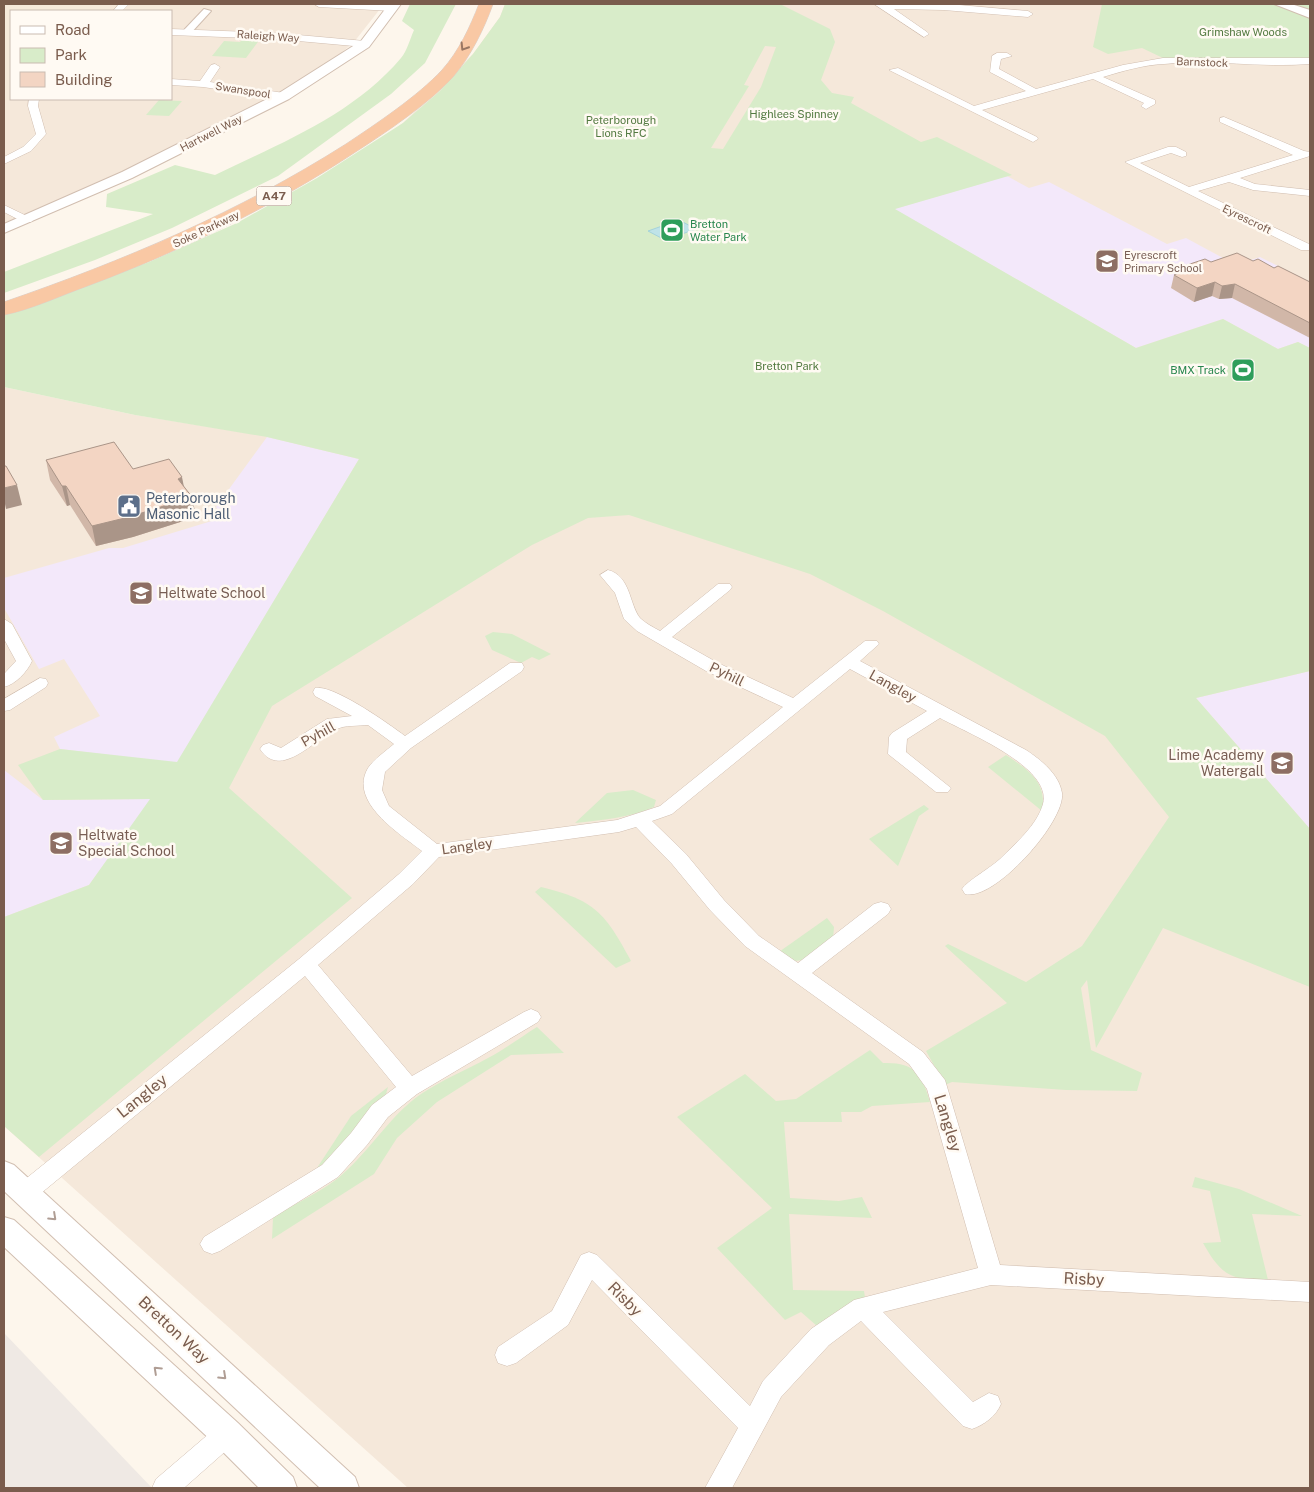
<svg xmlns="http://www.w3.org/2000/svg" width="1314" height="1492" font-family="'Public Sans',sans-serif">
  <rect width="100%" height="100%" fill="#fdf6ec"/>
  <g fill="#f5e8da" fill-rule="evenodd">
    <path d="M4,4H384L354,42L321,70L233,119L129,170L4,223ZM11,11H171V99H11Z"/>
    <path d="M505,4H1310V1488H408L4,1126V387L135,415L259,435L238,244L403,123L473,54L500,17Z"/>
  </g>
  <path fill="#efe9e4" d="M4,1333L152,1488H4Z"/>
  <g fill="#f3e8fa">
    <path d="M1007,176L1029,188L1049,182L1167,244L1186,238L1236,265L1260,257L1310,282V348L1298,342L1278,349L1223,319L1136,348L894,209Z"/>
    <path d="M267,437L359,459L177,763L60,749L54,737L100,716L64,659L39,669L4,608V578L109,548H123L215,520L220,514L216,507Z"/>
    <path d="M1310,671V829L1196,698Z"/>
    <path d="M4,770L43,800L151,799L89,885L4,917Z"/>
  </g>
  <g fill="#d8ecc9" fill-rule="evenodd">
    <path d="M410,4H456L425,63L391,94L278,176L172,228L95,260L4,293V272L153,214L106,207L107,194L175,165L215,175C281,143 353,115 401,58C407,51 410,39 414,30L402,21Z"/>
    <path d="M505,4H780L830,29L835,42L821,80L832,93L854,97L851,103L921,142L937,137L1012,175L895,209L1136,348L1223,319L1278,349L1298,342L1310,348V671L1196,698L1310,829V987L1163,928L1096,1048L1087,980L1081,988L1091,1050L1142,1073L1137,1091L1066,1090L952,1082L945,1085L926,1051L1007,1003L945,946L948,944L1026,982L1082,946L1169,817L1105,736L883,611L810,574L629,515L588,518L532,545L272,706L229,788L352,898L39,1157L4,1126V917L89,885L150,799L43,800L18,765L60,749L177,762L359,459L267,437L135,415L4,387V315L149,262L237,223L317,178L403,123L440,91L473,54L500,17ZM765,46L776,47L761,87L723,149L711,148L749,86L744,85Z"/>
    <path d="M1102,4H1310V59L1287,62L1165,59L1142,48L1108,54L1093,47Z"/>
    <path d="M243,38L260,39L246,58L212,56L224,41L240,42Z"/>
    <path d="M159,100L182,101L169,116L146,115Z"/>
    <path d="M493,632L512,634L551,654L539,660L532,657L521,663L492,650L485,636Z"/>
    <path d="M1006,755C1027,769 1048,782 1042,811L988,767Z"/>
    <path d="M633,790L656,800L654,807C629,818 602,820 575,823L607,793Z"/>
    <path d="M924,805L929,809L919,816L898,866L869,839Z"/>
    <path d="M541,887C595,900 605,913 631,961L616,968L535,892Z"/>
    <path d="M827,918L834,927L833,939C814,955 802,970 776,954Z"/>
    <path d="M537,1027L564,1053L511,1055L437,1102L397,1138L374,1174L272,1239L273,1218C297,1201 326,1191 347,1170C373,1146 391,1115 421,1094C442,1080 466,1070 488,1058C505,1049 521,1037 537,1027Z"/>
    <path d="M870,1050L883,1063C914,1062 922,1073 930,1102L872,1106L861,1112H841L842,1122H784L790,1198L839,1201L862,1197L872,1218L789,1214L793,1290L864,1291L865,1297L817,1326L801,1312L785,1320L717,1248L772,1208L677,1117L745,1074L776,1101L796,1099Z"/>
    <path d="M388,1087L386,1094L332,1158L317,1168L351,1116Z"/>
    <path d="M1195,1177L1239,1189L1302,1216L1252,1214L1268,1280C1231,1281 1221,1275 1203,1243L1221,1242L1210,1191L1192,1187Z"/>
  </g>
  <path fill="#bfe3e8" stroke="#a5d3da" d="M679,220L696,229L665,240L648,231Z"/>
  <g fill="none" stroke-linecap="round" stroke-linejoin="round">
    <g stroke="#d1beb0" stroke-width="2">
      <path id="pedestrian" d="M204,9L211,11L190,34H184V30Z"/>
    </g>
    <g stroke="#d1beb0" stroke-width="1">
      <g id="minor">
        <path d="M119,4H129L122,11H113Z"/>
        <path d="M314,4C328,3 388,1 397,8L392,11L319,7Z"/>
        <path d="M874,4H948L1028,11L1033,14L1028,17L944,10L894,9L927,32L929,34L924,37Z"/>
        <path d="M171,29L276,33L365,41L370,44L365,47L276,39L171,35Z"/>
        <path d="M997,53H1007L1012,56L1001,59L999,69L1036,89L1123,65L1163,58H1310V64C1261,68 1212,59 1164,64C1143,65 1123,71 1103,77L1155,100V104L1146,109L1141,106L1144,103L1093,79L982,110L1037,137L1038,139L1033,142L889,70L898,68L974,106L1026,91L990,72L992,56Z"/>
        <path d="M215,64L220,67L210,82L284,93L289,96L284,99L203,87L171,85V79L200,81L211,65Z"/>
        <path d="M29,99H39L38,106L46,134L31,151L4,164V157L23,147L36,134L28,106Z"/>
        <path d="M1224,117L1304,151L1310,152V156L1240,178L1255,184L1310,190V196L1253,190L1229,182L1198,191L1309,244V250H1301L1125,162L1168,147H1176L1186,152V156L1182,157L1171,153L1140,163L1189,187L1293,155L1220,122V118Z"/>
        <path d="M4,205L31,218L33,220L31,222H23L4,212Z"/>
        <path d="M608,570C631,576 629,604 640,618C645,623 653,627 660,631L718,584H730L732,587L730,590L672,637L718,663L793,698L865,641H877L879,644L860,661L1026,750C1041,760 1059,774 1062,793C1066,821 994,902 965,894L962,889C967,881 992,867 1001,858C1016,843 1037,825 1043,804C1053,767 965,732 940,718L907,739L906,752L951,788L948,792H936L888,754L889,737L892,733L927,711L850,669L672,814L652,821L686,854L724,900L759,936L798,963L874,904L881,902L888,904L891,909L888,914L812,973L923,1052L945,1080L1000,1265L1310,1282V1302L991,1285L883,1312L973,1402L989,1393L998,1396L1001,1404C996,1416 984,1425 972,1429L963,1426L861,1321L829,1345L781,1397L732,1488H705L738,1428L592,1280L568,1325L516,1363L507,1366L498,1363L495,1355L498,1347L552,1311L581,1255L589,1252L597,1255L750,1406L763,1381L811,1329L854,1300L978,1268L927,1089L909,1064L745,946L710,910L672,864L636,827L619,832L439,857L413,884L318,965L412,1076L524,1012L531,1009L538,1012L541,1017L538,1022L417,1094L388,1117L367,1145L338,1177L220,1251L212,1254L204,1251L200,1244L204,1237L322,1165L351,1133L372,1105L396,1087L305,976L34,1199L26,1201L18,1199L15,1192L18,1185L299,959L399,874L422,851C400,834 348,802 368,768C374,759 386,751 394,744L368,725C358,726 345,725 337,729C315,738 281,781 260,749L263,745L269,743L281,748L327,719L352,716L315,696L313,692L315,688C333,684 389,724 405,736L510,663H522L524,667L522,671L411,748L385,772L382,790L389,806L437,844L617,820L660,806L783,707L706,671L637,631L624,619L615,593L600,575Z"/>
        <path d="M4,619L12,624L32,661C27,672 16,684 4,687V674L16,661L4,639Z"/>
        <path d="M40,678L46,679L48,683L46,687L10,710L4,711V699Z"/>
        <path d="M227,1422L236,1426L240,1434L236,1442L184,1488H152L156,1479L218,1426Z"/>
      </g>
    </g>
    <g stroke="#d1beb0" stroke-width="2">
      <g id="tertiary">
        <path d="M389,4H401L369,47L289,99L132,178L4,233V224L122,172L279,93L361,41Z"/>
        <path d="M1274,4H1291L1310,10V18Z"/>
        <path d="M4,1161L14,1165L355,1477L359,1488H320L4,1191Z"/>
        <path d="M4,1217L14,1220L238,1423L293,1477L297,1488H259L216,1445L4,1247Z"/>
      </g>
    </g>
    <g stroke="#dad1cd" stroke-width="1">
      <path id="trunk" d="M479,4H493C484,29 471,56 453,77C428,104 388,131 357,151C274,206 183,250 90,285C62,295 33,309 4,315V302C123,261 239,212 346,144C376,124 418,96 442,70C459,51 470,27 479,4Z"/>
    </g>
    <use href="#pedestrian" fill="#fff" fill-rule="evenodd"/>
    <use href="#minor" fill="#fff" fill-rule="evenodd"/>
    <use href="#tertiary" fill="#fff" fill-rule="evenodd"/>
    <use href="#trunk" fill="#f9c8a4" fill-rule="evenodd"/>
  </g>
  <g fill="#d1b7a8">
    <path d="M1253,261L1274,268L1310,282V338L1232,298L1219,299L1212,296L1194,302L1171,288L1174,275L1182,272L1184,266L1211,262Z"/>
    <path d="M46,460L133,469L192,497L196,517L133,537L96,546L70,505L67,506L50,480Z"/>
  </g>
  <g fill="#aa9588">
    <path d="M1215,282L1212,296L1194,302L1197,288Z"/>
    <path d="M1235,284L1232,298L1219,299L1222,286Z"/>
    <path d="M182,477L186,497L178,479Z"/>
    <path d="M17,485L22,505L6,509L4,499V488Z"/>
    <path d="M62,486H66L70,505L67,506Z"/>
    <path d="M192,497L196,517L133,537L96,546L92,526Z"/>
  </g>
  <g fill="#f3d5c3" stroke="#aa9588">
    <path d="M1237,253L1253,261L1258,259L1274,268L1278,266L1310,282V323L1235,284L1222,286L1215,282L1197,288L1174,275L1190,269L1184,266L1205,259L1211,262Z"/>
    <path d="M114,442L133,469L169,459L182,477L178,479L192,497L129,517L92,526L66,486H62L46,460Z"/>
    <path d="M4,466H6L17,485L4,488Z"/>
  </g>
  <defs><path id="oneway-chevron" d="M-2-3.5L2.5 0L-2 3.5" fill="none" stroke-width="1.6" stroke-linecap="round" stroke-linejoin="round" transform="scale(1.25)"/></defs>
  <use stroke="#9a7763" href="#oneway-chevron" transform="translate(464 47) rotate(122)"/>
  <g stroke="#af9d94">
    <use href="#oneway-chevron" transform="translate(53 1217) rotate(43)"/>
    <use href="#oneway-chevron" transform="translate(157 1370) rotate(-137)"/>
    <use href="#oneway-chevron" transform="translate(223 1376) rotate(43)"/>
  </g>
  <defs>
    <g id="stadium-square" transform="scale(1.25)"><rect x="-9" y="-9" width="18" height="18" rx="4" fill="#2e9e5b" stroke="#fffaf3"/><path d="M0-5a6.5 5 0 1 0 0 10a6.5 5 0 1 0 0-10ZM-3.5-1.8h7v3.6h-7Z" fill="#fff"/></g>
    <g id="school-square" transform="scale(1.25)"><rect x="-9" y="-9" width="18" height="18" rx="4" fill="#8d6e63" stroke="#fffaf3"/><path d="M0-5L7-2L0 1L-7-2ZM-4 1L0 2.5L4 1V4Q0 6-4 4Z" fill="#fff"/></g>
    <g id="civic-square" transform="scale(1.25)"><rect x="-9" y="-9" width="18" height="18" rx="4" fill="#5c6f8a" stroke="#fffaf3"/><path d="M-.6-6.5H3V-4.5H.6V-3L4-1V1h2V6H-6V1h2V-1L-.6-3ZM-1.2 2.5V6h2.4V2.5Z" fill="#fff"/></g>
  </defs>
  <g fill-rule="evenodd">
    <use href="#stadium-square" x="672" y="230"/>
    <use href="#school-square" x="1107" y="261"/>
    <use href="#stadium-square" x="1243" y="370"/>
    <use href="#civic-square" x="129" y="506"/>
    <use href="#school-square" x="141" y="593"/>
    <use href="#school-square" x="1282" y="763"/>
    <use href="#school-square" x="61" y="843"/>
  </g>
  <g text-anchor="middle" dominant-baseline="central" stroke-width="5" stroke-linejoin="round" paint-order="stroke">
    <g font-size="11" fill="#537a41" stroke="#fffaf3">
      <text x="1243" y="32">Grimshaw Woods</text>
      <text x="794" y="114">Highlees Spinney</text>
      <text x="621" y="120">Peterborough<tspan x="621" dy="13">Lions RFC</tspan></text>
      <text x="787" y="366">Bretton Park</text>
    </g>
    <g font-size="11" fill="#7a5c4d" stroke="#fffaf3">
      <text transform="translate(268 36) rotate(4)">Raleigh Way</text>
      <text transform="translate(1202 62) rotate(2)">Barnstock</text>
      <text transform="translate(243 90) rotate(9)">Swanspool</text>
      <text transform="translate(211 133) rotate(-27)">Hartwell Way</text>
      <text transform="translate(1247 219) rotate(26)">Eyrescroft</text>
      <text transform="translate(206 229) rotate(-25)">Soke Parkway</text>
    </g>
    <g font-size="11" fill="#27864d" stroke="#fffaf3" text-anchor="start">
      <text x="690" y="224">Bretton<tspan x="690" dy="13">Water Park</tspan></text>
      <text x="1226" y="370" text-anchor="end">BMX Track</text>
    </g>
    <g font-size="11" fill="#785e54" stroke="#fffaf3" text-anchor="start">
      <text x="1124" y="255">Eyrescroft<tspan x="1124" dy="13">Primary School</tspan></text>
    </g>
    <rect fill="#fffaf3" stroke="#a28b7f" stroke-width="1" x="256.5" y="186.5" width="35" height="19" rx="4"/>
    <g font-size="12" font-weight="bold" fill="#7a5c4d">
      <text x="274" y="196">A47</text>
    </g>
    <g font-size="14" fill="#4e5e75" stroke="#fffaf3" text-anchor="start">
      <text x="146" y="498">Peterborough<tspan x="146" dy="16">Masonic Hall</tspan></text>
    </g>
    <g font-size="14" fill="#785e54" stroke="#fffaf3" text-anchor="start">
      <text x="158" y="593">Heltwate School</text>
      <text x="1264" y="755" text-anchor="end">Lime Academy<tspan x="1264" dy="16">Watergall</tspan></text>
      <text x="78" y="835">Heltwate<tspan x="78" dy="16">Special School</tspan></text>
    </g>
    <g font-size="14" fill="#7a5c4d" stroke="#fffaf3">
      <text transform="translate(727 674) rotate(26)">Pyhill</text>
      <text transform="translate(893 686) rotate(29)">Langley</text>
      <text transform="translate(318 734) rotate(-29)">Pyhill</text>
      <text transform="translate(467 846) rotate(-8)">Langley</text>
    </g>
    <g font-size="16" fill="#7a5c4d" stroke="#fffaf3">
      <text transform="translate(142 1096) rotate(-39)">Langley</text>
      <text transform="translate(948 1123) rotate(73)">Langley</text>
      <text transform="translate(1084 1279) rotate(3)">Risby</text>
      <text transform="translate(625 1299) rotate(45)">Risby</text>
      <text transform="translate(174 1330) rotate(43)">Bretton Way</text>
    </g>
  </g>
  <rect width="1314" height="1492" fill="none" stroke="#7a5c4d" stroke-width="10"/>
  <rect x="10" y="10" width="162" height="90" fill="#fffaf3" stroke="#cabbb1"/>
  <rect x="20" y="26" width="25" height="8" fill="#ffffff" stroke="#cabbb1"/>
  <text x="55" y="35" font-size="15" fill="#7a5c4d">Road</text>
  <rect x="20" y="48" width="25" height="15" fill="#d8ecc9" stroke="#cabbb1"/>
  <text x="55" y="60" font-size="15" fill="#7a5c4d">Park</text>
  <rect x="20" y="72" width="25" height="15" fill="#f3d5c3" stroke="#cabbb1"/>
  <text x="55" y="85" font-size="15" fill="#7a5c4d">Building</text>
</svg>
